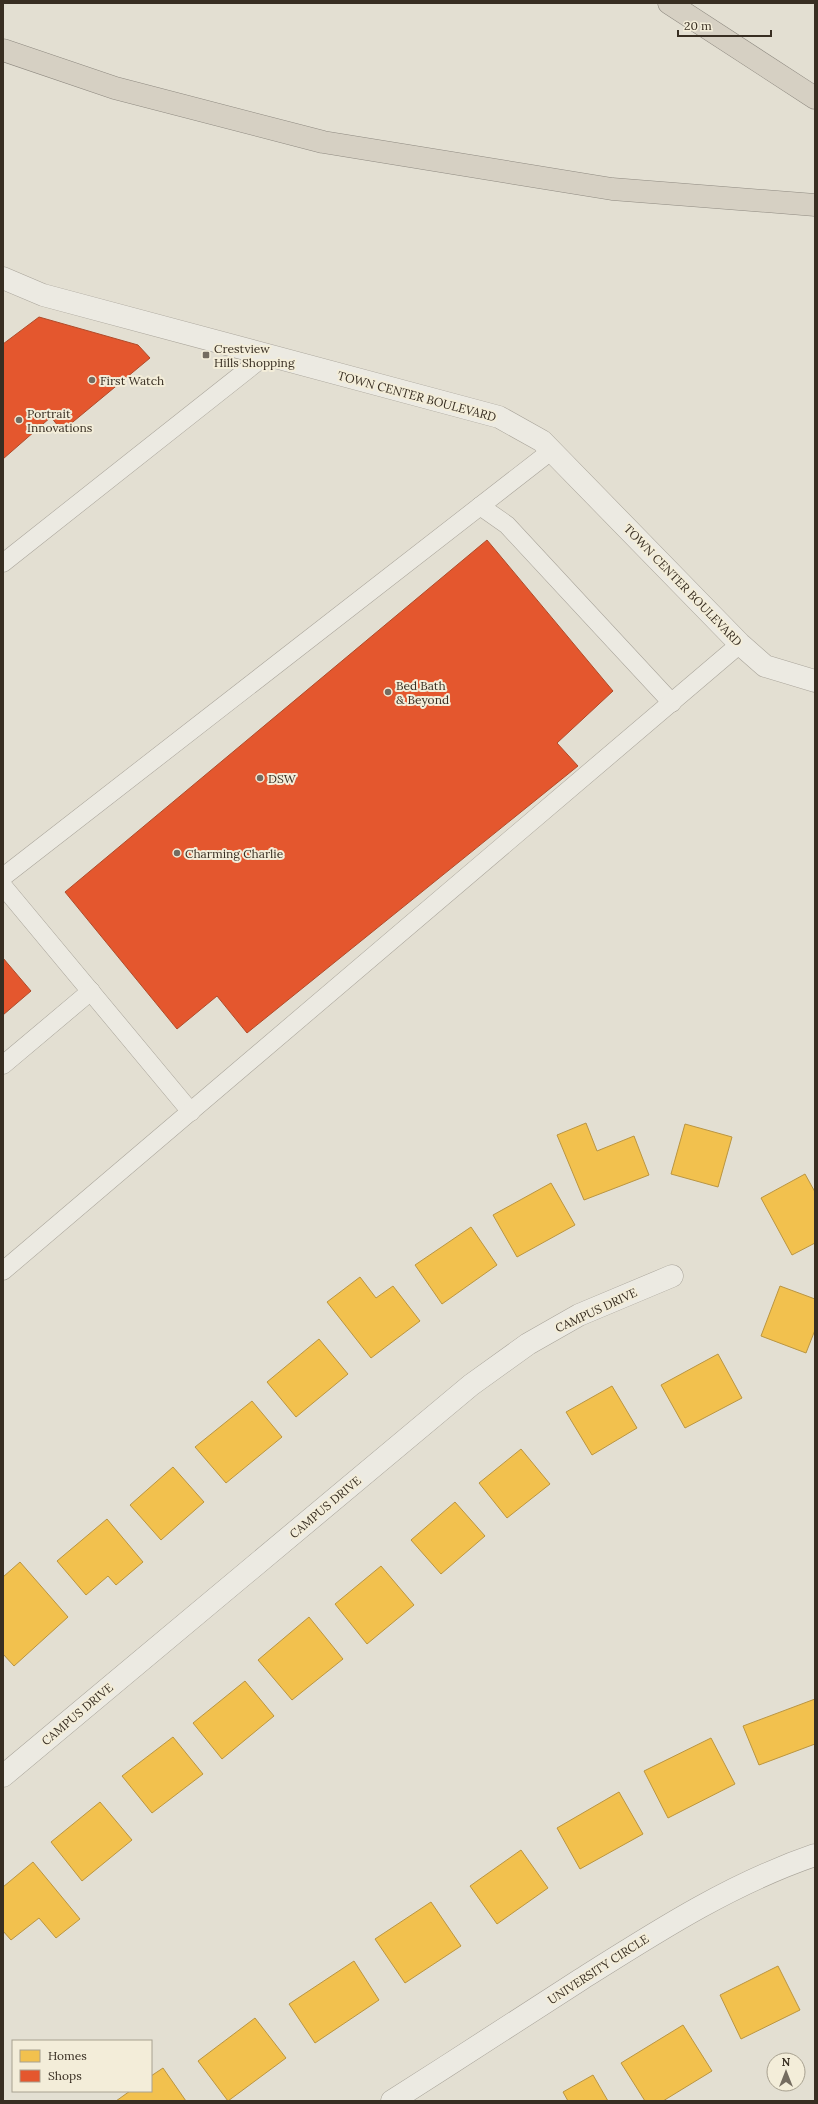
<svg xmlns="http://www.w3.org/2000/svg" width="818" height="2104" font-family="Lora,serif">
  <rect width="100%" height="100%" fill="#e3dfd2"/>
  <g fill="#f2c14e" stroke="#ba9541">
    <path d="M586,1123L597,1151L634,1136L649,1175L584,1200L557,1135Z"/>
    <path d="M685,1124L732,1137L718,1187L671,1174Z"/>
    <path d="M805,1174L815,1192V1243L792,1255L761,1198Z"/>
    <path d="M551,1183L575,1225L517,1257L493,1215Z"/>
    <path d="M471,1227L497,1265L442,1304L415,1265Z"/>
    <path d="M360,1277L376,1298L393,1286L420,1321L371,1358L327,1302Z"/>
    <path d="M780,1286L815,1299V1330L806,1353L761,1336Z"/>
    <path d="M319,1339L348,1374L296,1417L267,1382Z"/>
    <path d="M718,1354L742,1398L685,1428L661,1385Z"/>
    <path d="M612,1386L637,1428L592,1455L566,1412Z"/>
    <path d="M252,1401L282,1437L226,1483L195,1447Z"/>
    <path d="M521,1449L550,1484L507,1518L479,1483Z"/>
    <path d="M173,1467L204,1502L161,1540L130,1505Z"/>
    <path d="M455,1502L485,1536L441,1574L411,1540Z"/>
    <path d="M107,1519L143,1562L116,1585L108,1576L86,1595L57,1561Z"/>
    <path d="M20,1562L68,1617L14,1666L3,1654V1577Z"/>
    <path d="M381,1566L414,1605L367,1644L335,1604Z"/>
    <path d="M309,1617L343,1659L292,1700L258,1660Z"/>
    <path d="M245,1681L274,1716L222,1759L193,1723Z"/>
    <path d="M815,1699V1744L759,1765L743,1726Z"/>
    <path d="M173,1737L203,1774L152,1813L122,1776Z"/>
    <path d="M711,1738L735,1784L668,1818L644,1771Z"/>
    <path d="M619,1792L643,1834L580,1869L557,1828Z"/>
    <path d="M100,1802L132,1840L82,1881L51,1842Z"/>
    <path d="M521,1850L548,1888L497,1924L470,1886Z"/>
    <path d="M33,1862L80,1919L56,1938L39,1918L11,1940L3,1931V1887Z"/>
    <path d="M431,1902L461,1946L405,1983L375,1939Z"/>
    <path d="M354,1961L379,2000L315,2043L289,2004Z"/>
    <path d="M778,1966L800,2010L741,2039L720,1995Z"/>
    <path d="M255,2018L286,2058L228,2101L198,2061Z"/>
    <path d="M683,2025L712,2071L663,2101H645L621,2063Z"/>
    <path d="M163,2068L186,2101H116L130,2091H151V2076Z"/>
    <path d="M593,2075L608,2101H568L563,2092Z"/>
  </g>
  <g fill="#e4572e" stroke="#b04b2a">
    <path d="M39,317L138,345L150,358L62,431L51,417L3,459V344Z"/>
    <path d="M487,540L613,691L557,743L578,766L247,1033L217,996L177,1029L65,892Z"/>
    <path d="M3,958L31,991L3,1015Z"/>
  </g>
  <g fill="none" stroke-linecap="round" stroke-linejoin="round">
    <g stroke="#a9a49a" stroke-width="19">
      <g id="lane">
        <path d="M480,506L507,525L672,703"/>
        <path d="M3,563L266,355"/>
        <path d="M3,877L551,451"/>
        <path d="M3,886L191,1112"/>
        <path d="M3,1065L91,991"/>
        <path d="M3,1271L740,644"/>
      </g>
    </g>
    <g stroke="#a9a49a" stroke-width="23">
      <g id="street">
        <path d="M3,278L43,295L499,417L542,441L740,644L765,666L815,681"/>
        <path d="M3,1776L471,1385L528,1344L579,1315L672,1276"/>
        <path d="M392,2101C455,2061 518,2020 580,1980C656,1932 730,1884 815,1855"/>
      </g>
    </g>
    <g stroke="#8f8a81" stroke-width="23">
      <g id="highway">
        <path d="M669,3L815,98"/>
        <path d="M3,50L115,88L323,142L612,189L815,205"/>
      </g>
    </g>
    <use href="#lane" stroke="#eceae2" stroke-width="18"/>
    <use href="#street" stroke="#eceae2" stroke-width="22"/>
    <use href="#highway" stroke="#d6d0c3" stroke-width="22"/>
  </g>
  <g fill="#746c60" stroke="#f3edd9" stroke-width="1.5">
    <rect x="202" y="351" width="8" height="8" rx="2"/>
    <circle cx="92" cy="380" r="4"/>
    <circle cx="19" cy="420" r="4"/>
    <circle cx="388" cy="692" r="4"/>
    <circle cx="260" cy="778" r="4"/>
    <circle cx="177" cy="853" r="4"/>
  </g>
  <g text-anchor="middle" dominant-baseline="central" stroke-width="4" stroke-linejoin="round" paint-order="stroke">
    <g font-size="12" fill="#382e22" stroke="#f3edd9" text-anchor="start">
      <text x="214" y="348">Crestview<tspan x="214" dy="14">Hills Shopping</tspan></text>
      <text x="100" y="380">First Watch</text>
      <text x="27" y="413">Portrait<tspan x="27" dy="14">Innovations</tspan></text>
      <text x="396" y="685">Bed Bath<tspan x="396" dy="14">&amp; Beyond</tspan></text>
      <text x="268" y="778">DSW</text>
      <text x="185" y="853">Charming Charlie</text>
    </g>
    <g font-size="12" fill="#382e22" stroke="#f3edd9">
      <text transform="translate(417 396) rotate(15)">TOWN CENTER BOULEVARD</text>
      <text transform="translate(683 585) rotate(46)">TOWN CENTER BOULEVARD</text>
      <text transform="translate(596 1310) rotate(-25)">CAMPUS DRIVE</text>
      <text transform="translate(325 1507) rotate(-40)">CAMPUS DRIVE</text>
      <text transform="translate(77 1714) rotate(-40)">CAMPUS DRIVE</text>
      <text transform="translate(598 1969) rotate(-33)">UNIVERSITY CIRCLE</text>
    </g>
  </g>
  <rect width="818" height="2104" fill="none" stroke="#382e22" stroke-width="8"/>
  <rect x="12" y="2040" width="140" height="52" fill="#f3edd9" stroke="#a8a190"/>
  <rect x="20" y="2050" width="20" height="12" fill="#f2c14e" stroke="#a8a190"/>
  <text x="48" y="2060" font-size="12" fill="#382e22">Homes</text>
  <rect x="20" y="2070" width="20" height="12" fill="#e4572e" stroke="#a8a190"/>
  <text x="48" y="2080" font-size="12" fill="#382e22">Shops</text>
  <g transform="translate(786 2072)"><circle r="19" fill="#f3edd9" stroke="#a8a190"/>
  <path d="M0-3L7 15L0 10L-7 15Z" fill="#746c60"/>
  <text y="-6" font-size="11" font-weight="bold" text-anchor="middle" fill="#382e22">N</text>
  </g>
  <path d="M678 30v6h93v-6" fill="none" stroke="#382e22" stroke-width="2"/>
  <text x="684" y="30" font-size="12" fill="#382e22" stroke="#f3edd9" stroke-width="3" paint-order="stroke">20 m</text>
</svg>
